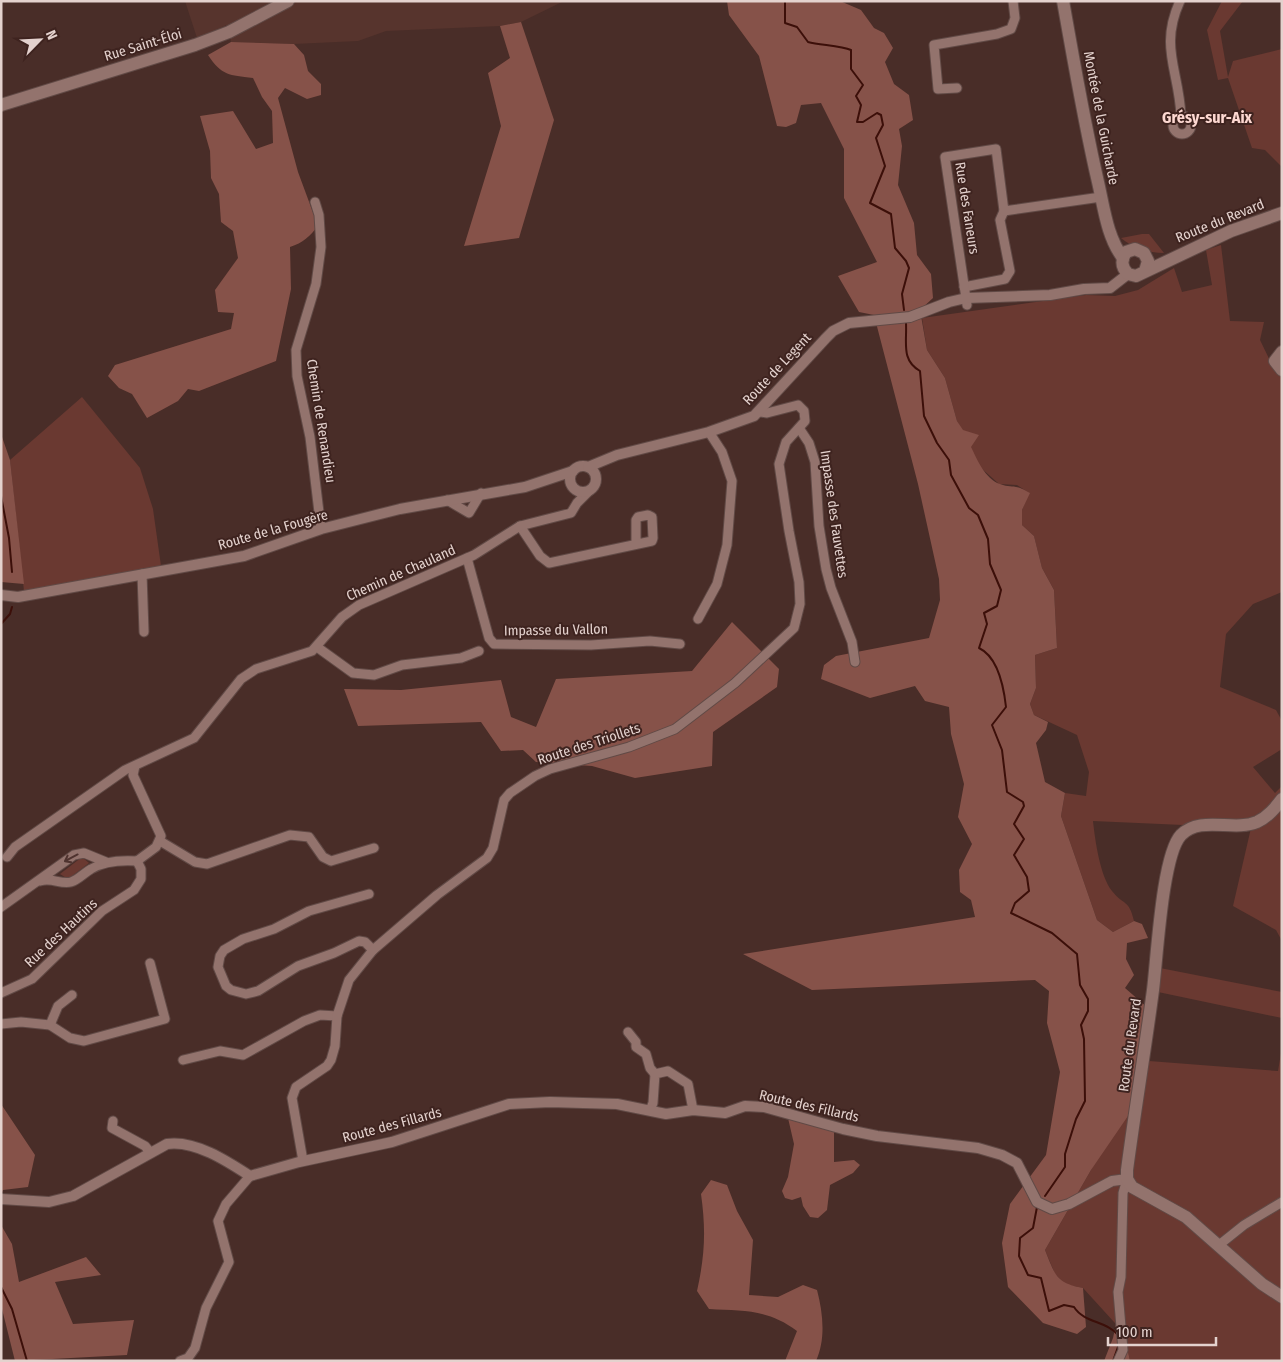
<svg xmlns="http://www.w3.org/2000/svg" width="1283" height="1362" font-family="'Fira Sans Condensed',sans-serif">
  <rect width="100%" height="100%" fill="#492d28"/>
  <path fill="#57342d" d="M185,1H564L521,22L500,26L386,31L358,41L294,44L231,42L227,25L197,38Z"/>
  <g fill="#6a3931">
    <path d="M1222,1H1243L1220,31L1228,77L1233,61L1282,49V167L1265,150L1252,148L1228,78L1218,80L1207,30Z"/>
    <path d="M1142,234H1149L1164,253C1148,253 1133,248 1121,238Z"/>
    <path d="M1221,245L1230,321L1264,322L1260,340L1276,373L1282,375V592L1253,604L1226,634L1220,687L1276,710L1282,721V749L1253,767L1275,793L1282,786V941L1276,930L1233,906L1251,828L1093,821C1095,840 1100,876 1112,891C1124,906 1129,899 1134,921L1113,932L1097,920L1061,816L1065,793L1086,796L1089,772L1077,735L1034,715L1030,704L1036,688L1035,655L1057,648L1054,590L1042,568L1034,536L1022,525V510L1029,493L1017,485L999,484L980,467L957,421L945,378L927,350L922,318L1086,295L1115,296L1138,290L1174,268L1182,292L1212,285L1206,250Z"/>
    <path d="M82,397L140,468L153,509L161,566L24,591L10,460Z"/>
    <path d="M82,857L89,863L68,879L60,874Z"/>
    <path d="M1160,968L1282,992V1018L1158,992Z"/>
    <path d="M1282,1047V1361H1130L1124,1333L1083,1288L1066,1285L1055,1274L1045,1250L1091,1170L1141,1058L1149,1061L1278,1071Z"/>
  </g>
  <g fill="#865249">
    <path d="M727,1H840L861,10L874,28L884,33L893,48L885,62L894,84L909,95L913,120L899,129L902,146L898,185L914,223L917,255L931,274L933,298L920,310L927,350L945,378L957,421L963,430L979,435L971,447C977,459 985,479 1000,484C1013,489 1014,483 1030,493L1022,510V525L1034,536L1042,568L1054,590L1057,648L1035,655L1036,688L1030,704L1034,715L1048,722L1046,730L1036,743L1045,782L1065,793L1061,816L1097,920L1113,932L1134,921L1142,924L1148,938L1127,943L1126,959L1134,975L1125,988L1148,1008L1130,1113L1091,1170L1045,1250C1055,1274 1055,1283 1083,1288L1086,1327L1077,1334L1043,1323L1008,1287L1002,1243L1010,1204L1046,1155L1060,1072L1047,1023L1049,991L1035,980L812,990L743,954L975,917L971,900L960,892L959,870L972,844L958,817L964,784L951,734L949,707L925,701L915,686L870,698L821,679L824,665L836,656L929,638L940,600L939,579L918,484L874,315L859,312L838,276L877,262L844,198V149L821,103L801,105L796,123L786,127L777,126L759,56L729,15Z"/>
    <path d="M521,22L554,120L519,238L464,246L501,126L488,73L510,58L500,26Z"/>
    <path d="M231,42L294,44L304,55L308,71L321,84V95L307,99L285,88L278,98L298,172L318,226C310,236 303,243 290,247L291,289L276,361L199,391L188,389L178,401L147,418L132,394L119,388L108,376L115,365L231,329L234,313L218,312L215,290L238,258L233,231L221,222L219,194L211,178L210,151L200,116L233,111L256,149L273,143L272,111L262,97L253,78C229,75 222,76 208,55Z"/>
    <path d="M1,434L10,460L24,584L1,582Z"/>
    <path d="M732,622L779,669L777,687L713,732L712,766L635,778L592,766L536,762L523,750L501,751L481,722L358,726L344,689L401,690L501,680L511,717L536,727L556,679L692,671Z"/>
    <path d="M1,1104L35,1155L28,1187L3,1190L1,1194Z"/>
    <path d="M788,1118L834,1130V1162L854,1160L860,1165L853,1173L830,1185L827,1210L818,1218L810,1217L803,1206L801,1197L792,1200L785,1198L782,1191L788,1177L794,1144Z"/>
    <path d="M711,1180L727,1185L737,1211L753,1240L749,1295L778,1297L803,1285L817,1290C823,1313 826,1339 816,1361H785L797,1331C768,1309 744,1311 709,1309L697,1291C705,1255 706,1230 701,1194Z"/>
    <path d="M1,1225L12,1244L19,1282L86,1257L101,1275L55,1282L73,1324L134,1320L127,1355L15,1361L1,1305Z"/>
    <path d="M1116,1324L1124,1333L1130,1361H1104L1113,1338Z"/>
  </g>
  <g fill="none" stroke-linecap="round" stroke-linejoin="round">
    <g stroke="#3c0f09" stroke-width="2">
      <path d="M785,1V23L797,27L808,42C820,45 841,46 851,50V69L863,85L856,96L861,105L857,122H863L877,113L881,115L883,125L876,138L885,166L870,203L891,214L895,248L906,261L909,268L902,294L904,310"/>
      <path d="M906,323C907,343 901,360 920,371L924,416L937,443L949,460L951,475L969,508L978,515L988,539L990,564L1001,590L997,606L984,613L987,624L979,648C998,657 1004,689 1006,707L992,725L1002,750L1007,792L1023,802L1024,806L1014,824L1024,839L1014,855L1027,877L1029,891L1015,903L1011,913L1052,933L1077,954L1080,985L1088,999V1011L1081,1025L1084,1039L1085,1101L1076,1119L1065,1154V1167L1045,1196"/>
      <path d="M1,496L9,538L12,572"/>
      <path d="M1,624L10,614L12,607"/>
      <path d="M1037,1207L1033,1228L1020,1238L1019,1256L1028,1275L1041,1278L1049,1311L1064,1305L1074,1307C1084,1323 1107,1321 1118,1335"/>
      <path d="M1,1287L12,1309L27,1361"/>
      <path d="M1113,1361L1119,1344"/>
    </g>
    <g stroke="#614a46" stroke-width="11">
      <g id="minor">
        <path d="M1180,1C1159,47 1179,70 1181,116"/>
        <path d="M957,88L938,89L934,45L997,34L1011,29L1015,18L1013,1"/>
        <circle cx="1182" cy="125" r="9"/>
        <path d="M315,202L319,215L321,247L316,284L296,350L297,376L310,437L321,529"/>
        <path d="M964,287L1005,279L1010,271L1000,220L1004,211"/>
        <path d="M967,305L945,157L996,149L1004,211L1101,197"/>
        <path d="M799,428L809,443L815,462L819,526L826,569L831,588L852,642L855,662"/>
        <path d="M447,500L469,513L481,493"/>
        <path d="M520,526L540,556L549,563L652,541L653,538L652,517L648,515L638,517L636,520V544"/>
        <path d="M467,558L489,638L494,644L591,645L650,641L680,644"/>
        <path d="M142,574L144,632"/>
        <path d="M698,619L717,584L727,545L732,481L722,452L709,432"/>
        <path d="M317,647L353,673L374,675L402,665L461,658L479,651"/>
        <path d="M135,766L133,775L161,836L156,847L137,861"/>
        <path d="M160,841L195,862L207,864L290,835L309,837L323,857L331,861L374,848"/>
        <path d="M7,857L15,847L125,770L194,738L241,679L256,669L312,651L342,617L359,605L474,555L520,526L571,513L577,503L589,491"/>
        <path d="M40,881C52,877 61,885 71,882C78,880 84,873 91,869C104,861 121,860 137,861"/>
        <path d="M369,894L309,911L274,929L243,939L224,950L220,956L218,967L226,986L231,990L246,994L258,991L298,966L334,953L359,941L365,942L373,950"/>
        <path d="M1,907L74,855L84,853L106,862"/>
        <path d="M1,993L32,979L102,911L134,890L141,879V869L137,861"/>
        <path d="M1,1024L21,1022L50,1025L70,1038L84,1041L165,1019L150,963"/>
        <path d="M50,1025L58,1006L72,995"/>
        <path d="M628,1032L636,1042V1047L646,1054L650,1068L655,1074"/>
        <path d="M183,1060L220,1051L243,1055L304,1021L320,1015L337,1016"/>
        <path d="M650,1110L653,1103L655,1074L668,1071L688,1084L693,1110"/>
        <path d="M113,1121L112,1128L145,1146L150,1152"/>
        <path d="M303,1161L292,1098L296,1087L327,1066L331,1060L335,1046L337,1016L349,980L373,950L437,895L487,858L493,848L504,800L510,793L535,776L550,769L629,747L675,729L735,683L794,628L800,604L799,582L789,531L779,464L786,442L805,421L804,411L798,405L767,413L760,412"/>
        <path d="M1219,1245L1244,1225L1282,1202"/>
        <path d="M180,1361L188,1358L195,1348L206,1308L229,1262L218,1221L226,1204L250,1176"/>
        <path d="M1118,1361L1123,1350L1118,1292L1121,1277L1123,1193L1127,1179"/>
      </g>
    </g>
    <g stroke="#614a46" stroke-width="12">
      <g id="tertiary">
        <circle cx="583" cy="479" r="13"/>
        <path d="M588,467L617,455L709,432L754,416L826,338L833,331L849,323L910,317L949,302L966,298L1050,295L1084,289L1110,288L1128,274"/>
        <path d="M1,595L18,597L244,556L321,529L400,509L525,487L573,471"/>
        <path d="M1,1199L49,1202L73,1196L167,1144C195,1140 227,1161 250,1176L299,1162L392,1142L509,1104L550,1102L617,1104L666,1114L693,1110L725,1113L745,1106L764,1107L843,1129L877,1136L978,1148L1002,1155L1017,1163L1037,1202L1052,1209L1069,1204L1112,1181L1127,1179"/>
      </g>
    </g>
    <g stroke="#614a46" stroke-width="14">
      <g id="secondary">
        <path d="M1063,1C1074,62 1084,122 1098,182C1104,208 1107,237 1123,258"/>
        <path d="M1,105L195,45L229,32L288,1"/>
        <path d="M1145,271L1148,261L1144,253L1135,249L1126,252C1121,260 1121,267 1128,274L1136,276L1231,231L1282,213"/>
        <path d="M1282,352L1275,361L1282,370"/>
        <path d="M1282,799C1275,808 1268,817 1257,822C1233,832 1201,815 1181,835C1162,855 1157,959 1153,990C1145,1050 1135,1110 1127,1170V1179L1132,1187L1186,1217L1262,1284L1282,1297"/>
      </g>
    </g>
    <use href="#minor" stroke="#93736d" stroke-width="9"/>
    <use href="#tertiary" stroke="#93736d" stroke-width="10"/>
    <use href="#secondary" stroke="#93736d" stroke-width="12"/>
  </g>
  <defs><path id="oneway-shaft" d="M-6 0H5M1.5-3L5.5 0L1.5 3" fill="none" stroke-width="1.6" stroke-linecap="round" stroke-linejoin="round" transform="scale(1.25)"/></defs>
  <use stroke="#4f332f" href="#oneway-shaft" transform="translate(71 858) rotate(152)"/>
  <g text-anchor="middle" dominant-baseline="central" stroke-width="4" stroke-linejoin="round" paint-order="stroke">
    <g font-size="14" fill="#e4d2ce" stroke="#3e231f">
      <text transform="translate(143 45) rotate(-17)">Rue Saint-Éloi</text>
      <text transform="translate(1101 118) rotate(79)">Montée de la Guicharde</text>
      <text transform="translate(967 208) rotate(81)">Rue des Faneurs</text>
      <text transform="translate(1220 221) rotate(-22)">Route du Revard</text>
      <text transform="translate(777 369) rotate(-47)">Route de Legent</text>
      <text transform="translate(321 421) rotate(81)">Chemin de Renandieu</text>
      <text transform="translate(834 514) rotate(82)">Impasse des Fauvettes</text>
      <text transform="translate(273 530) rotate(-16)">Route de la Fougère</text>
      <text transform="translate(401 573) rotate(-24)">Chemin de Chauland</text>
      <text transform="translate(556 630) rotate(-1)">Impasse du Vallon</text>
      <text transform="translate(589 744) rotate(-18)">Route des Triollets</text>
      <text transform="translate(61 933) rotate(-43)">Rue des Hautins</text>
      <text transform="translate(1130 1045) rotate(-82)">Route du Revard</text>
      <text transform="translate(809 1106) rotate(13)">Route des Fillards</text>
      <text transform="translate(392 1125) rotate(-15)">Route des Fillards</text>
    </g>
    <g font-size="16" font-weight="bold" fill="#fdd8d1" stroke="#3e231f">
      <text x="1207" y="117">Grésy-sur-Aix</text>
    </g>
  </g>
  <rect width="1283" height="1362" fill="none" stroke="#e4d2ce" stroke-width="5"/>
  <g transform="translate(40 40) rotate(66)" stroke="#3e231f" stroke-width="4" paint-order="stroke">
  <path d="M0-4L9 19L0 12L-9 19Z" fill="#e4d2ce"/>
  <text y="-8" font-size="14" font-weight="bold" text-anchor="middle" fill="#e4d2ce">N</text>
  </g>
  <path d="M1108 1337v8h108v-8" fill="none" stroke="#e4d2ce" stroke-width="2.5"/>
  <text x="1116" y="1337" font-size="15" fill="#e4d2ce" stroke="#3e231f" stroke-width="4" paint-order="stroke">100 m</text>
</svg>
